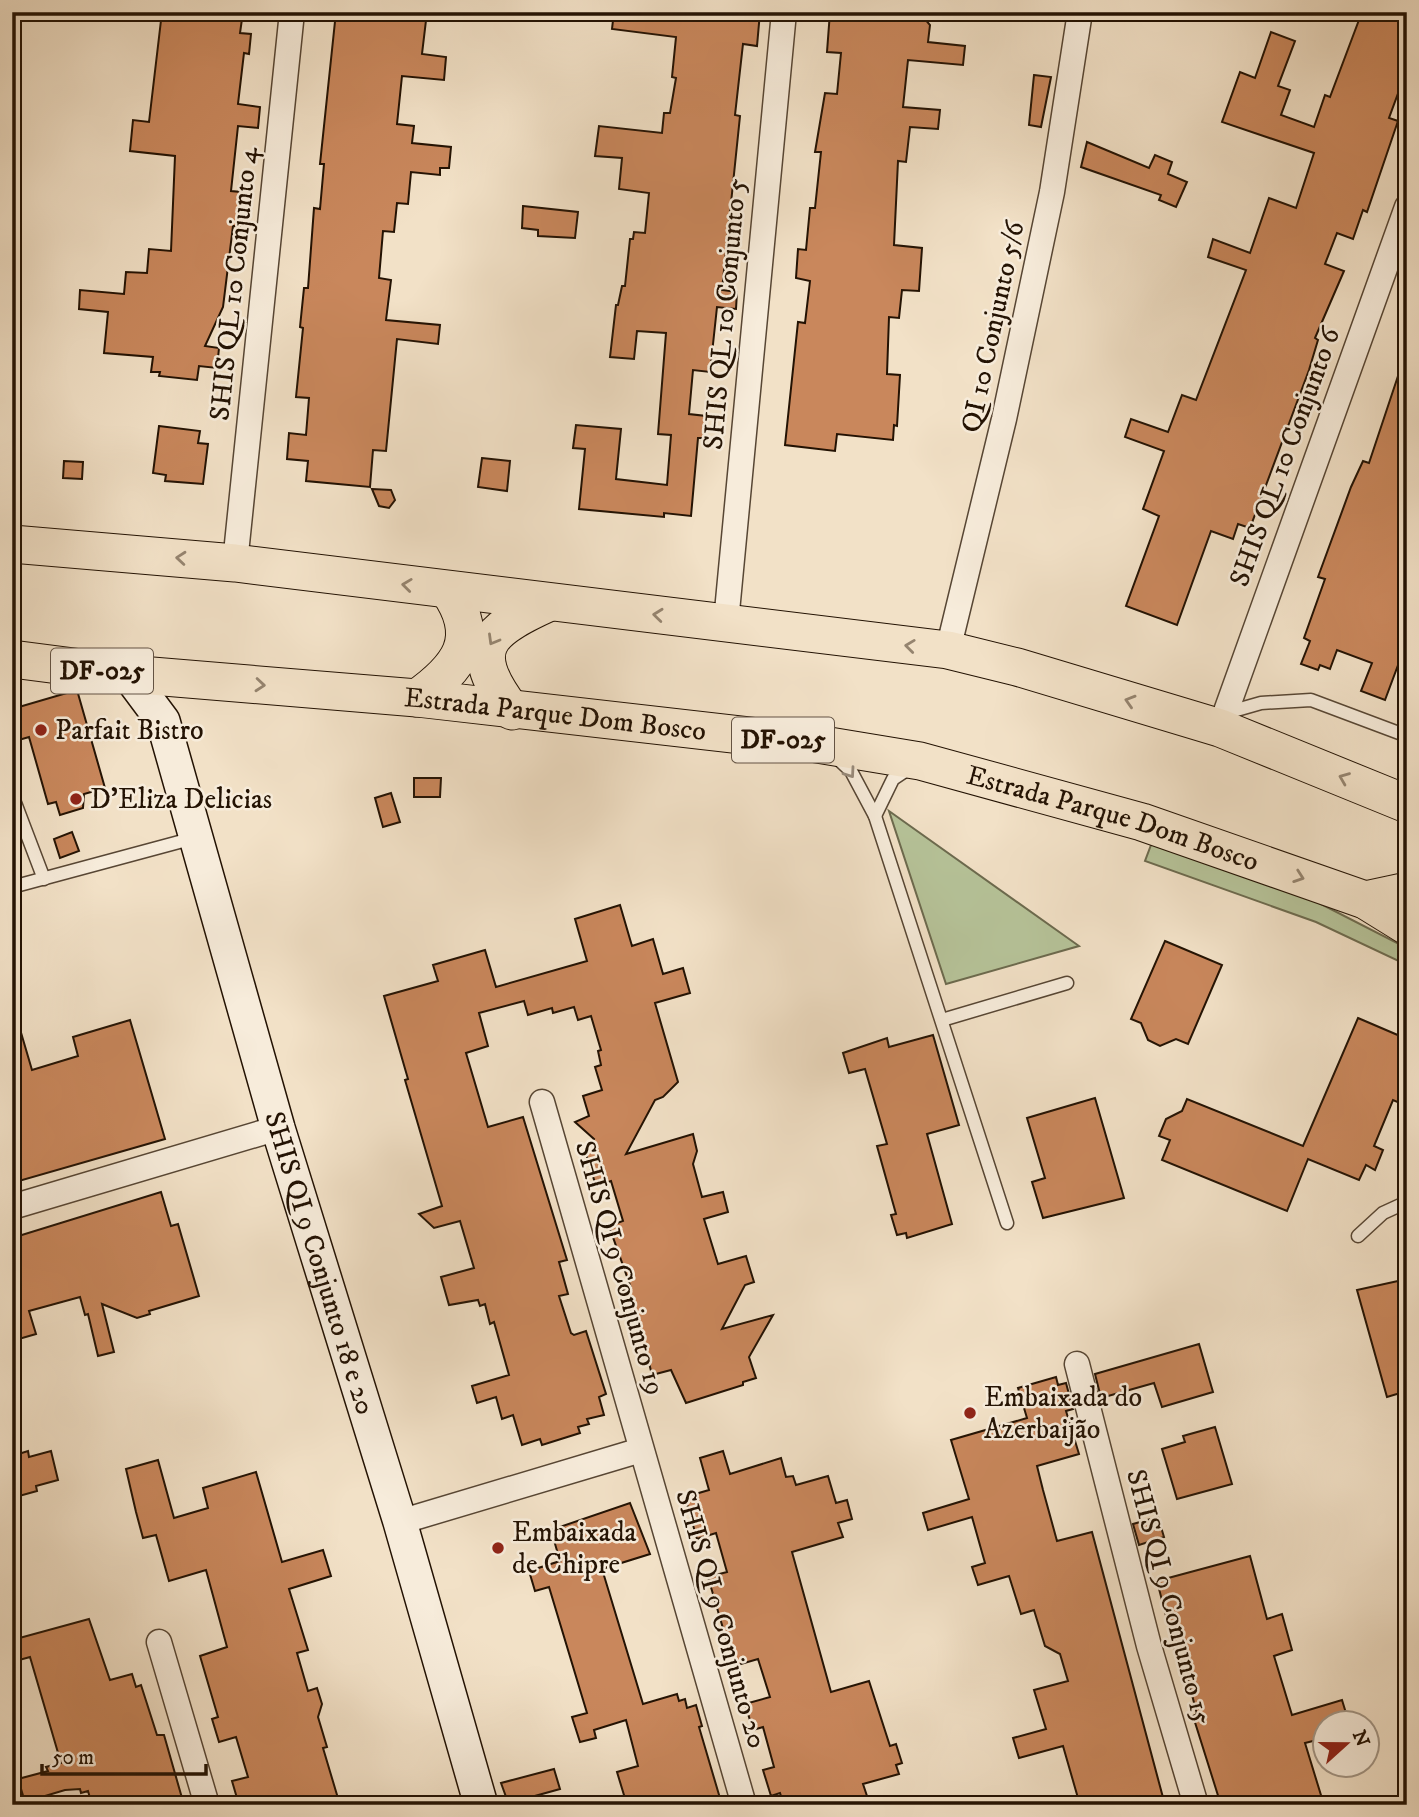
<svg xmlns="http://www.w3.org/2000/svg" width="1419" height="1817" font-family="'IM FELL DW Pica',serif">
  <rect width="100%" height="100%" fill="#f2e1c7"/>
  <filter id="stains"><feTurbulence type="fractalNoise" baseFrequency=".00286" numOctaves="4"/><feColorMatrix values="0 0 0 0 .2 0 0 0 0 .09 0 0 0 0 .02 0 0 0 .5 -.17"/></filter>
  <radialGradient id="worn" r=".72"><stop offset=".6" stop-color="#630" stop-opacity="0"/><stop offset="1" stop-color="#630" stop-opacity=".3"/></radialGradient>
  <g fill="#b6c399" stroke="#6c6a4e" stroke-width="2">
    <path d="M889,811L1079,946L946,984Z"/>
    <path d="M1154,837L1317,902L1407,948V965L1316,922L1145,861Z"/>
  </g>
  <g fill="#c9875c" stroke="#231203" stroke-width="2">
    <path d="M162,12H243L240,33L251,34L249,54L244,53L238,104L260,107L258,128L238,126L231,191L241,192L240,227L233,226L223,307L205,346L219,348L217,368L199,366L197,380L159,376L160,372H151L153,357L104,353L108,312L79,309L80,290L124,294L126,272L147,273L149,249L171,251L175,156L130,151L133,120L149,122Z"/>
    <path d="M336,12H427L422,54L446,57L444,80L402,76L397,124L414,126L412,143L451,147L449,168H440V175L411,172L408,204L397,203L394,232L383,231L379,278L391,280L386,320L440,325L438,344L397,339L386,451L373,450L370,487L306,481L308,461L287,459L289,433L306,435L309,398L296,397L303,328L300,327L304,288H308L314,208L320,209L324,164H320Z"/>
    <path d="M614,12H760L757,46L743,44L735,115L740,116L722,290L737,292L736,309L717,307L710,372L693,370L689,414L706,416L704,438H698L691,516L664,513V517L579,509L585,449L573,448L576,425L621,429L616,479L667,485L671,435L658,434L666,333L637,331L634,359L610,357L616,305H618L622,286H625L630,239H633L634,232L645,233L649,193L619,189L622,158L595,156L599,126L662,133L664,113H670L676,78L672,77L676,37L612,29Z"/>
    <path d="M830,12H919L930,25L928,42L965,46L963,65L908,60L903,107L940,110L938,129L910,127L906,162L898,161L894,245L922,248L919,291L902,290L899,318L889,317L887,374L900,375L897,426L894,425L893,440L837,434L835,451L785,445L798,322L805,323L810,281L796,278L798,249L806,250L810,208H815L821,152H815L825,93L837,94L841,53L827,52Z"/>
    <path d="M1362,12H1407V69L1389,118L1398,121L1367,212L1363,210L1353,239L1337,233L1325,264L1344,271L1315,338L1318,340L1309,370L1250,528L1238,524L1233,539L1211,531L1177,625L1126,606L1159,516L1143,509L1164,451L1125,437L1131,419L1168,432L1182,395L1196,400L1246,270L1208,257L1213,239L1250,253L1269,198L1296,208L1314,153L1222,122L1240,72L1255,78L1271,32L1295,41L1278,86L1290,90L1281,115L1314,127L1325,95L1330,97Z"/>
    <path d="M1034,75L1051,77L1041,127L1029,125Z"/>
    <path d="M1087,142L1149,168L1155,155L1172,162L1168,174L1187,182L1176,207L1159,200L1161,195L1081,167Z"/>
    <path d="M523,206L578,212L575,238L538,236V230L522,228Z"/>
    <path d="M1404,358L1407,641L1385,700L1361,691L1372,663L1337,650L1330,669L1320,665L1318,670L1301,664L1310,641L1304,638L1325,579L1318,577L1351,487L1363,461L1369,463Z"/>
    <path d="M159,426L200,431L198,443L208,444L203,484L165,481L166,475L153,473Z"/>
    <path d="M482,458L510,461L507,491L478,487Z"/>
    <path d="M64,461L83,462L82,479L63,478Z"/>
    <path d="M372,489L391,490L395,500L389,508L379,506Z"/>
    <path d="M77,690L105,788L84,794L83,808L60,815L56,802L48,804L29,737L12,742V709Z"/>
    <path d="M414,778H441L440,797H414Z"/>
    <path d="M391,793L400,822L383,827L375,798Z"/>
    <path d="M72,832L79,851L60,858L54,839Z"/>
    <path d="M620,905L632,946L653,939L663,974L683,968L690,993L655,1003L678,1082L663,1097L655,1100L626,1154L693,1134L697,1151L693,1164L702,1197L723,1192L728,1212L704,1219L718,1264L746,1256L754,1282L745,1285L722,1329L773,1315L749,1357L756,1378L743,1382V1385L686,1403L671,1370L652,1375L636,1310L630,1312L623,1290L631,1288L609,1226L623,1221L611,1181L596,1186L586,1154L594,1139L575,1122L589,1116L583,1096L602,1090L595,1067L601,1065L598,1051L601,1050L591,1016L578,1020L574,1007L553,1013L552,1008L528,1015L524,1001L479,1013L488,1046L466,1053L488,1127L523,1117L567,1260L559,1262L568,1294L559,1296L571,1333L574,1335L586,1331L606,1394L599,1397L604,1415L587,1419L589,1424L578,1427L580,1433L542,1445L540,1439L522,1445L513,1415L502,1419L496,1397L477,1403L472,1386L509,1375L494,1322L490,1324L485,1304L480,1306L478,1300L449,1305L441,1277L474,1268L460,1221L434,1228L419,1214L442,1206L405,1080L408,1079L384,996L438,981L433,965L485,950L496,987L587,961L575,919Z"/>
    <path d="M1165,941L1222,965L1188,1044L1176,1039L1160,1046L1148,1040L1141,1023L1131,1019Z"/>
    <path d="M1358,1018L1407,1039V1106L1393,1100L1374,1146L1383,1150L1375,1170L1366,1165L1359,1180L1308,1159L1287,1211L1162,1160L1170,1140L1159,1136L1166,1119L1182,1111L1187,1099L1303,1146Z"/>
    <path d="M17,1019L32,1070L78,1056L73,1037L130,1020L165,1139L12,1183V1020Z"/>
    <path d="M933,1035L959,1125L927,1134L952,1224L907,1238L906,1233L897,1235L891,1215L896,1214L877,1146L887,1144L865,1069L849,1073L843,1053L887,1038L889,1047Z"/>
    <path d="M1095,1098L1124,1198L1043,1218L1032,1182L1045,1178L1027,1118Z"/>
    <path d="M161,1192L171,1226L178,1224L199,1296L149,1311L150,1314L137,1318L102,1304L114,1352L98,1356L88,1314L85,1315L80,1297L29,1311L36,1334L12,1341V1238Z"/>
    <path d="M1407,1279V1391L1387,1397L1357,1290Z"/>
    <path d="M1199,1344L1213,1392L1162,1407L1154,1383L1101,1398L1095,1374Z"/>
    <path d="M1056,1377L1058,1385L1066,1383L1073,1409L1066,1411L1079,1454L1037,1466L1043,1490L1057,1541L1092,1532L1165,1805H1080L1063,1746L1019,1758L1013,1738L1046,1729L1034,1690L1068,1681L1060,1654L1045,1646L1034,1610L1021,1614L1009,1576L978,1585L972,1567L985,1563L972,1517L928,1530L923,1513L969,1499L951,1440L1027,1418L1018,1388Z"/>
    <path d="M1215,1427L1232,1484L1177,1499L1162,1449L1185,1442L1183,1436Z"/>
    <path d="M28,1451L29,1457L51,1451L58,1480L36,1486L37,1491L12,1498V1456Z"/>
    <path d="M723,1451L730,1474L781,1458L786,1477L793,1476L796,1485L828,1476L836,1503L847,1500L852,1519L838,1523L843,1537L792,1552L831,1692L869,1681L890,1746L896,1744L902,1763L896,1765L899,1774L863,1784L870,1805H784L780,1793L771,1796L763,1770L774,1767L763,1727L753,1730L745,1704L770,1697L758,1659L734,1666L708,1577L727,1572L716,1533L697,1539L685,1497L709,1490L700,1458Z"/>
    <path d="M158,1460L174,1518L208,1508L203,1488L256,1472L282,1562L323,1550L331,1576L289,1589L308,1650L297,1653L308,1691L317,1688L322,1704L318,1717L327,1747L323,1748L340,1805H239L232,1781L248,1777L236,1737L219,1742L212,1719L218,1717L200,1656L227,1647L206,1570L169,1581L156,1535L143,1538L136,1512L126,1469Z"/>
    <path d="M630,1503L650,1554L602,1569L633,1671L643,1704L677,1694L679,1701L685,1699L687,1708L696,1705L702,1726L699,1727L722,1805H627L617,1772L638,1766L626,1720L594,1730L596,1738L580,1742L572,1717L587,1713L549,1587L535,1591L529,1571L560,1561L551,1530Z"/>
    <path d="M1158,1517L1164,1537L1139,1545L1133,1524Z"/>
    <path d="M1250,1556L1267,1619L1282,1614L1292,1650L1274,1656L1292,1715L1342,1700L1349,1723H1325V1738L1305,1743L1324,1805H1221L1193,1716L1197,1714L1187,1676L1182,1678L1157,1581Z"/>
    <path d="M89,1619L110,1680L132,1674L136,1687L141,1685L157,1735H164L184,1805H92L88,1791L81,1793L80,1789L65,1790L25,1802L18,1779L48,1771L46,1767L61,1763L30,1657L12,1662V1640Z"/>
    <path d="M554,1769L560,1789L524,1799L526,1805H509L501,1783Z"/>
  </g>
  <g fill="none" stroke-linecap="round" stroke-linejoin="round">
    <g stroke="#574634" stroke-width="15">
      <g id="lane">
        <path d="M1226,713L1261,703L1311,700L1407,736"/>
        <path d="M836,757L851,771L875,816L1007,1223"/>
        <path d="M12,795L44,879"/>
        <path d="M875,816L893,779L911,767"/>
        <path d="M12,887L194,838"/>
        <path d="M942,1020L1067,983"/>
        <path d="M1358,1236L1383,1213L1407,1202"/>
      </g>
    </g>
    <g stroke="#574634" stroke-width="27">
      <g id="street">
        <path d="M235,563L292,12"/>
        <path d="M726,622L784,12"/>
        <path d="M948,650L1004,419L1052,192L1080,12"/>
        <path d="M1220,728L1407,207"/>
        <path d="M542,1102L744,1805"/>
        <path d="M12,1207L278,1128"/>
        <path d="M1077,1364L1149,1646L1196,1805"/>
        <path d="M400,1522L641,1450"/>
        <path d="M159,1642L207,1805"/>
      </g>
    </g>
    <g stroke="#231203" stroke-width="36">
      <g id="secondary">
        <path id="s1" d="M128,674L163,721L278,1128L400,1522L481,1805"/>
      </g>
    </g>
    <g stroke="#231203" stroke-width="39">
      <g id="primary">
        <path d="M12,544L235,563L948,650L1017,667L1220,728L1407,804"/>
        <path id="s2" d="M12,659L128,674L417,698L811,743L920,761L1142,822L1365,900L1407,926"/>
        <path d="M417,698C459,668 482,639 449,591"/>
        <path d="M512,711C465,649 486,631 548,603"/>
        <path d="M1365,900L1407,891"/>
      </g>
    </g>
    <use href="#lane" stroke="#f7ecdb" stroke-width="12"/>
    <use href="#street" stroke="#f7ecdb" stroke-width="24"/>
    <use href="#secondary" stroke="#f7ecdb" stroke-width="33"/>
    <use href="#primary" stroke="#f2e1c7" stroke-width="37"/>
  </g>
  <defs><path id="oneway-chevron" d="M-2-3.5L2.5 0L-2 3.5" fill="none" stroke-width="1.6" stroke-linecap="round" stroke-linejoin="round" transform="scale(1.75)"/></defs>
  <g stroke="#95846f">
    <use href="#oneway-chevron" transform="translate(181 558) rotate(-175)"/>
    <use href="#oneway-chevron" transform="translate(407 585) rotate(-173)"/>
    <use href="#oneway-chevron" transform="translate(658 615) rotate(-174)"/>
    <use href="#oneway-chevron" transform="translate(493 640) rotate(120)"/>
    <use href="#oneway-chevron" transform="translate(910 646) rotate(-173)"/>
    <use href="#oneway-chevron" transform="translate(260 685) rotate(5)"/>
    <use href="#oneway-chevron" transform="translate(1130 701) rotate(-163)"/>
    <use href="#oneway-chevron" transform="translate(1344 778) rotate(-158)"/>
    <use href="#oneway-chevron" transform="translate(1299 877) rotate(19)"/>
  </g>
  <use stroke="#988a7a" href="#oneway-chevron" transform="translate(850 773) rotate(55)"/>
  <g fill="#8f2418" stroke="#f7ecdb" stroke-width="2.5">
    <circle cx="41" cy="730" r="7"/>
    <circle cx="76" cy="799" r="7"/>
    <circle cx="970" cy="1413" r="7"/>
    <circle cx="498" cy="1548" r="7"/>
  </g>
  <g text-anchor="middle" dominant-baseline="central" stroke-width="5" stroke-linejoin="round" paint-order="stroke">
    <g fill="#f7ecdb" stroke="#635344" stroke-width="2">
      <rect x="51" y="648.5" width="102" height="45" rx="5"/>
      <rect x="732" y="717.5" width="102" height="45" rx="5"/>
    </g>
    <g font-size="26" font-weight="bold" fill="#231203">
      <text x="102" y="671">DF-025</text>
      <text x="783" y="740">DF-025</text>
    </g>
    <g font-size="28" fill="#231203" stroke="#f7ecdb">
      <text transform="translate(234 284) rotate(-84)">SHIS QL 10 Conjunto 4</text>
      <text transform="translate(725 314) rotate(-85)">SHIS QL 10 Conjunto 5</text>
      <text transform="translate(993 327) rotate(-78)">QI 10 Conjunto 5/6</text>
      <text transform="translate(1285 457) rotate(-70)">SHIS QL 10 Conjunto 6</text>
      <text stroke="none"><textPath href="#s2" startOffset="546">Estrada Parque Dom Bosco</textPath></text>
      <text stroke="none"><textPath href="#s2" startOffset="1115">Estrada Parque Dom Bosco</textPath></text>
      <text stroke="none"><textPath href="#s1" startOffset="623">SHIS QI 9 Conjunto 18 e 20</textPath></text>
      <text transform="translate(620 1268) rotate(74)">SHIS QI 9 Conjunto 19</text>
      <text transform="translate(1169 1597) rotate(75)">SHIS QI 9 Conjunto 15</text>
      <text transform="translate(721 1619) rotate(74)">SHIS QI 9 Conjunto 20</text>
    </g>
    <g font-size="28" fill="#231203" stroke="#f7ecdb" text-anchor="start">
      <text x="55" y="730">Parfait Bistro</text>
      <text x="90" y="799">D'Eliza Delicias</text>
      <text x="984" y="1397">Embaixada do<tspan x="984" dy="32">Azerbaijão</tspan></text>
      <text x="512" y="1532">Embaixada<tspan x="512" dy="32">de Chipre</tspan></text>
    </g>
  </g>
  <rect width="1419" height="1817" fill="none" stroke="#f2e1c7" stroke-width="42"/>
  <rect x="14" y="14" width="1391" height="1789" fill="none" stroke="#231203" stroke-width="3.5"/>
  <rect x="21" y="21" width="1377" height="1775" fill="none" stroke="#231203" stroke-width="2"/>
  <g transform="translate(1346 1744) rotate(69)"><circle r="33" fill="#f7ecdb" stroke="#a29585" stroke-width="2"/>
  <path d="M0-5L12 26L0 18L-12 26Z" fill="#8f2418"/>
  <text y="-10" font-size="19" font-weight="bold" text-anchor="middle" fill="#231203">N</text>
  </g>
  <path d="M42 1764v10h164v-10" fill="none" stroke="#231203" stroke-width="3.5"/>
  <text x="52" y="1764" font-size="21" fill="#231203" stroke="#f7ecdb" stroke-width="5" paint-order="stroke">50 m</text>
  <rect width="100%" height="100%" filter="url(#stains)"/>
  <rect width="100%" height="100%" fill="url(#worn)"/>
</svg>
